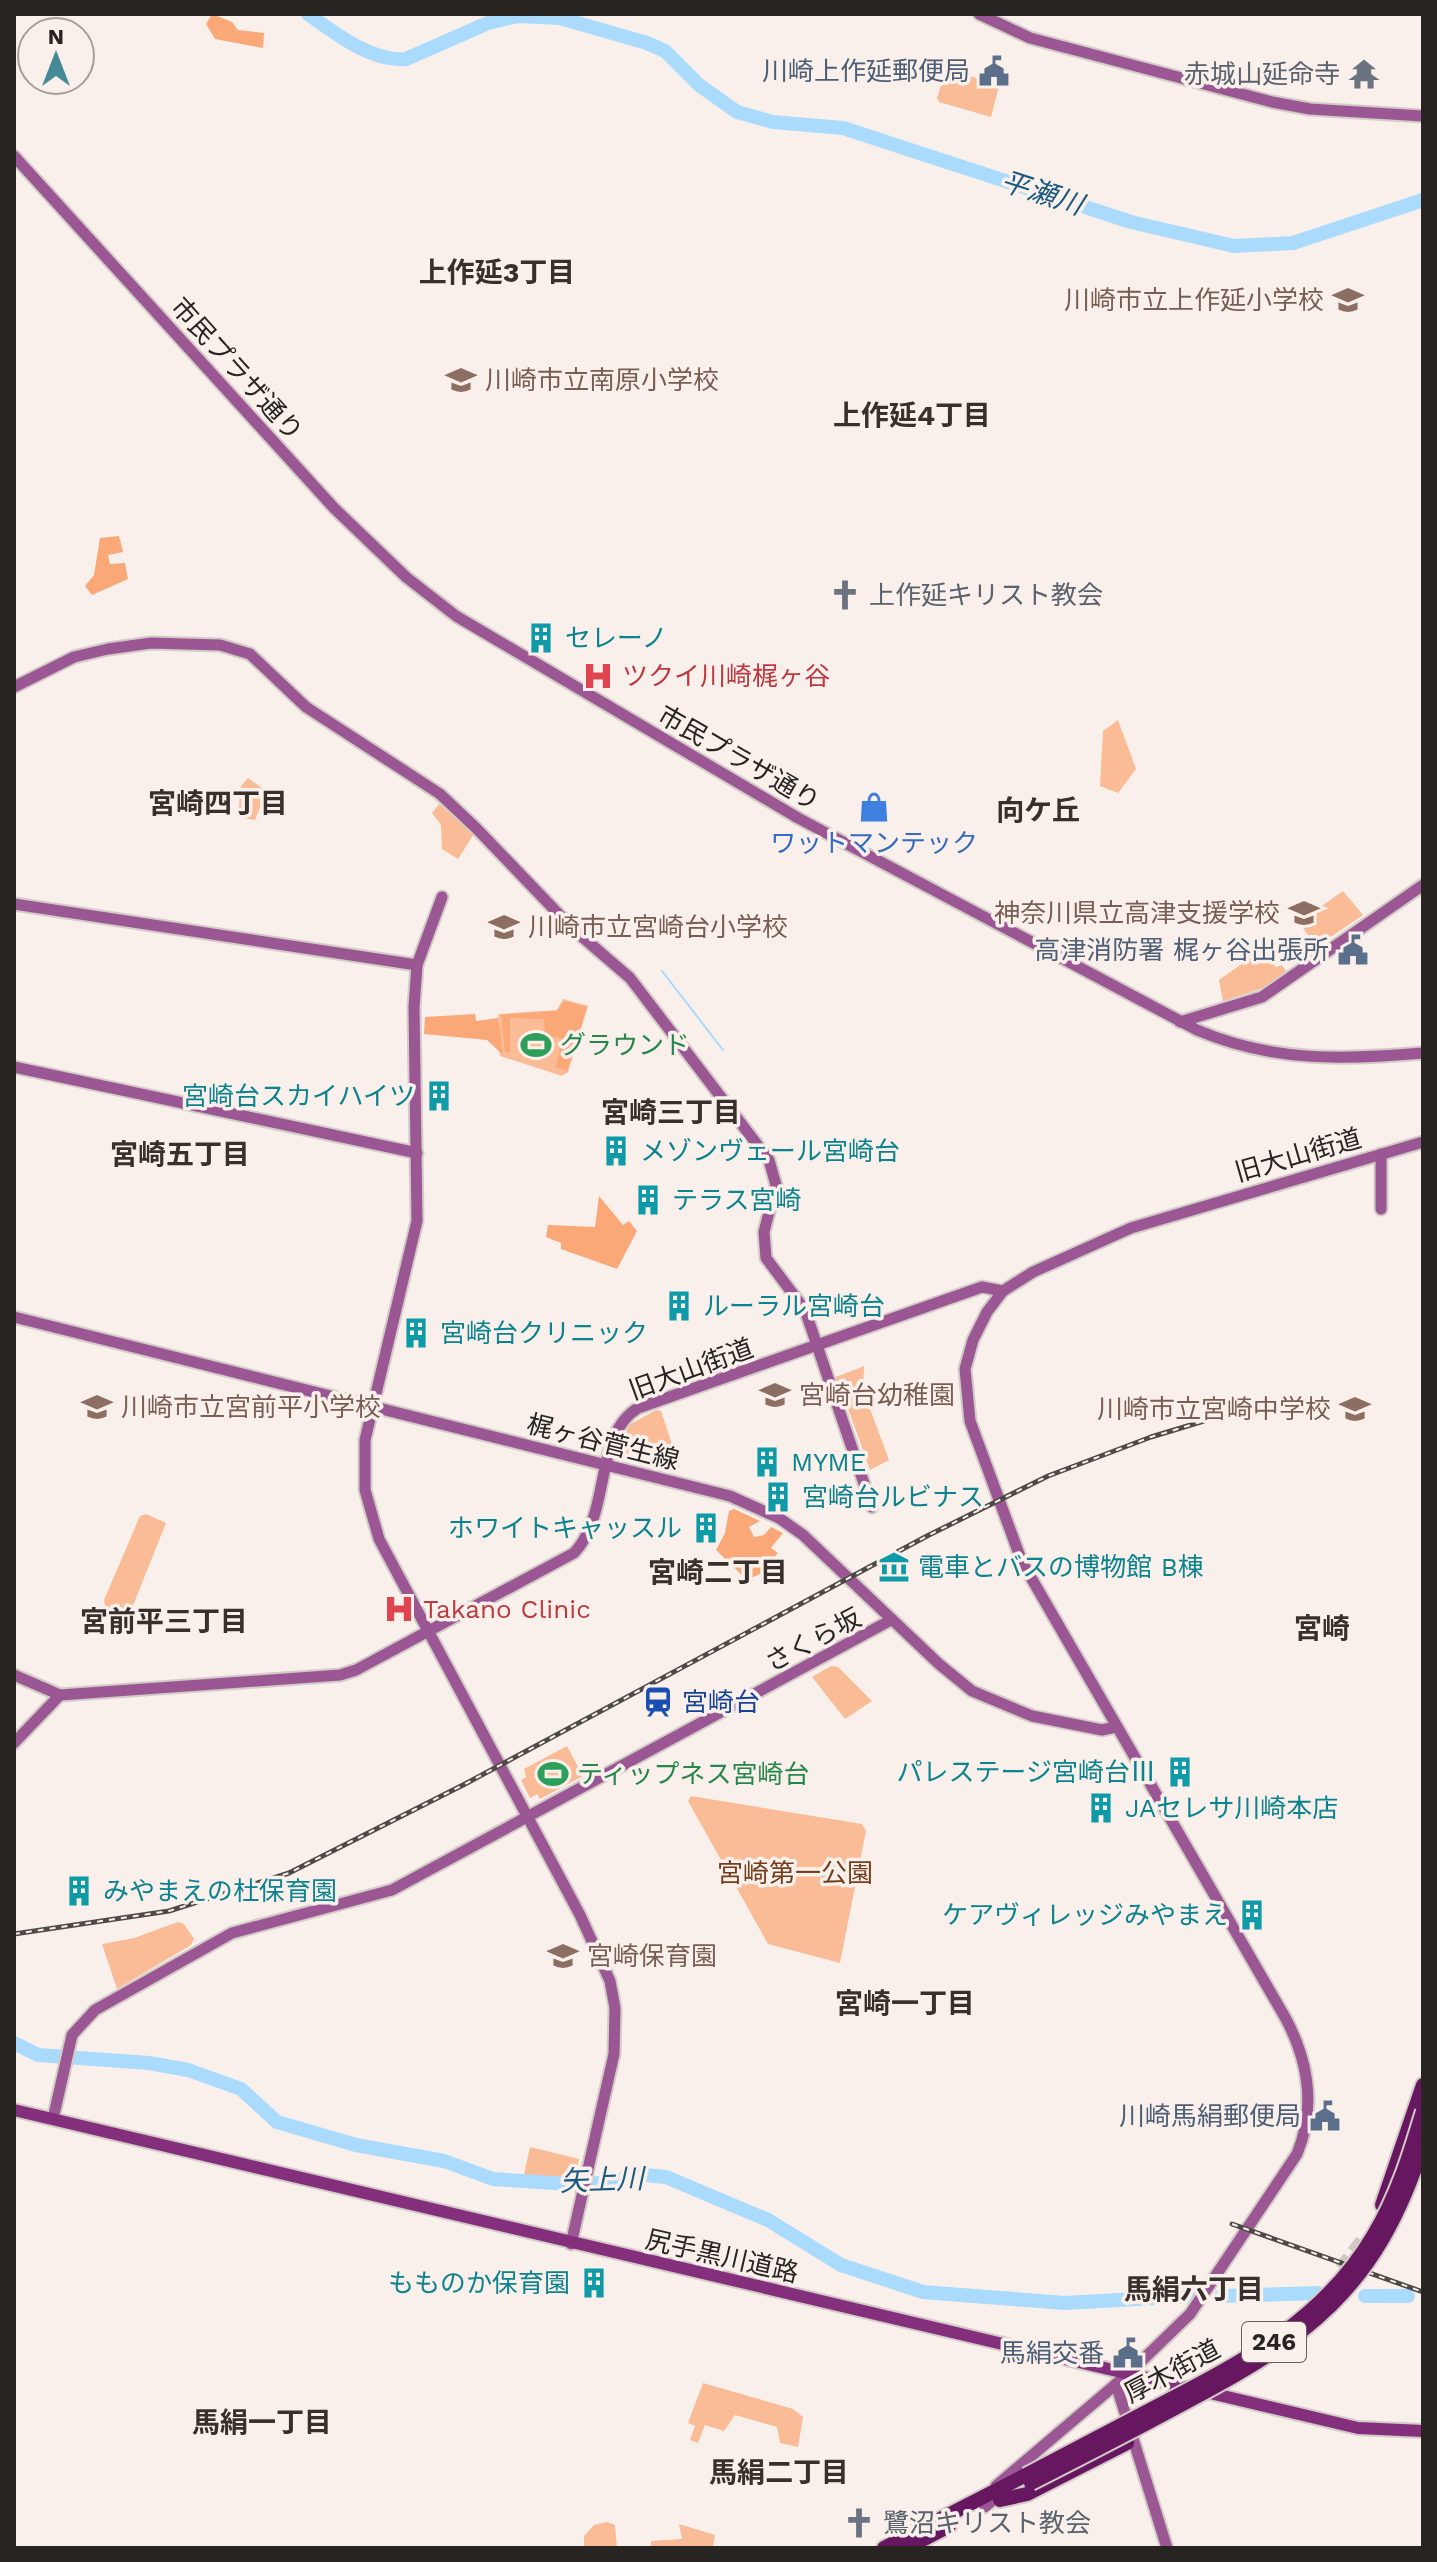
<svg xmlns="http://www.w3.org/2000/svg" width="1437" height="2562" font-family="'Work Sans','Noto Sans JP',sans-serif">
  <rect width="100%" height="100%" fill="#f9f0eb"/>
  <g fill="#fabb97">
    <path d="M950,69L999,86L991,117L939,102L937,98L946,70Z"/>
    <path d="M1118,720L1136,769L1118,793L1100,786L1103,731Z"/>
    <path d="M248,778L266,791L255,820L238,817L241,786Z"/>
    <path d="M439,804L474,834L458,859L442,849L441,825L432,813Z"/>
    <path d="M1343,891L1363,915L1316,947L1299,922Z"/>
    <path d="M1261,950L1276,967L1282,965L1286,971L1266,987L1223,1001L1219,980Z"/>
    <path d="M563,999L588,1006L568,1072L562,1076L500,1056L498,1014L557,1010Z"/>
    <path d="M864,1366L863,1390L889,1460L870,1470L844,1397L838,1399L831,1379Z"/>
    <path d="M656,1410L661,1411L680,1468L677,1471L622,1458L619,1452L629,1425Z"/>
    <path d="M146,1514L166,1523L128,1618L105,1606L104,1600L140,1516Z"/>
    <path d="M831,1666L838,1667L872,1701L845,1719L812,1677Z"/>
    <path d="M567,1746L583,1776L540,1799L537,1794L530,1798L521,1780L526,1777L524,1769Z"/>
    <path d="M691,1796L862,1824L866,1831L840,1963L768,1944L688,1801Z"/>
    <path d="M178,1922L184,1924L194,1939L191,1945L117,1989L102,1944L134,1938Z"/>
    <path d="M530,2147L579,2159L575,2179H523Z"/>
    <path d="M703,2383L793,2409L803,2417L798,2447L780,2443L777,2427L735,2415L724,2431L705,2425L698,2443L690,2440L695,2426L688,2423Z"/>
    <path d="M607,2522L615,2525L617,2548H584V2536L594,2525Z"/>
    <path d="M679,2524L715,2535L713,2548H651V2541L682,2539Z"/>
  </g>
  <g fill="#faa878">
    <path d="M212,14L232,22L238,30L264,33L263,48L215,39L206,24Z"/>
    <path d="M119,536L123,552L108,555L110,564L125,563L128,579L92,595L85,586L94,575L100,538Z"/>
    <path d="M564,1001L587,1007L567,1071L556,1067L562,1038L545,1036L544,1019L510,1018V1053L505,1052L501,1015L557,1011Z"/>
    <path d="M475,1014L476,1021L498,1018L503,1055L487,1040L424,1034L425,1017Z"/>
    <path d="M599,1196L623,1225L629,1221L637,1231L617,1269L561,1249V1243L546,1237L548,1225L595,1227Z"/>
    <path d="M734,1509L760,1521L749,1527L754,1537L764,1535L771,1527L783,1533L771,1548L778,1553L771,1561L775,1567L747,1580L716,1550L725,1533L729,1511Z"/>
  </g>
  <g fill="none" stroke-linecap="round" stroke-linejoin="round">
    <path stroke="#aadafc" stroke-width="2" d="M662,971L723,1050"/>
    <g stroke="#aadafc" stroke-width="14">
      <path d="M308,14C335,33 371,62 406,59L488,23L518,16L560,18L647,43L665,51L699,85L737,112L773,122L843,128L1131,222L1234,246L1293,243L1423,200"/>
      <path d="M14,2043L38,2055L149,2063L188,2070L241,2089L277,2122L356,2145L444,2161L493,2179L569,2184L599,2183L645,2175L666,2177L768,2220L841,2265L923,2292L1065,2303L1192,2296"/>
      <path d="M1221,2296L1318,2293"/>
      <path d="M1365,2296H1408"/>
    </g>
    <path stroke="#cfc7c3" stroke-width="14" stroke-dasharray="14 7" stroke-linecap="butt" d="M1341,2269L1362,2241"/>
    <g stroke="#d3cbc7" stroke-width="15">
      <g id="secondary">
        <path d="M979,14L1030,38L1272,102L1310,109L1423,116"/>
        <path d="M14,156L334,508L406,577L456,616L798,818L1197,1030C1272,1062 1343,1060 1423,1053"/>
        <path d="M14,687L74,657L108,649L151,643L220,645L250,654L306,707L440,794L477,829L572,928L630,978L769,1160L776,1185L764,1232L766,1258L805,1310L872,1507"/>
        <path d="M442,897L417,965L414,1007L417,1221L365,1440V1490L379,1539L580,1915L610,1981L615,2008L614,2054L571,2244"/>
        <path d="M14,904L417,965"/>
        <path d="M1180,1022L1262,997L1423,885"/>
        <path d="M14,1067L417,1153"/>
        <path d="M1381,1154V1209"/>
        <path d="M14,1317L730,1496L779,1518L803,1535L939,1664L972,1691L1032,1716L1102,1730L1116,1727"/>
        <path d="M14,1675L60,1695L340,1675L356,1670L574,1553C612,1513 593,1435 638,1408L982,1287L1003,1291"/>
        <path d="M14,1743L60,1695"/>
        <path d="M53,2119L72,2035L95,2010L232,1933L392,1890L891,1620"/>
        <path d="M1116,2384L1167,2548"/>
        <path d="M996,2486L1128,2374L1190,2314L1297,2154C1316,2108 1309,2063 1286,2019L1022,1562L970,1421L965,1369L973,1340L987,1312L1003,1291L1033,1272L1131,1228L1423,1142"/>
        <path d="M985,2507L1004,2490"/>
      </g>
    </g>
    <g stroke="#d3cbc7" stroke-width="16">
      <path id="primary" d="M14,2110L1358,2428L1423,2431"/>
    </g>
    <g stroke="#d3cbc7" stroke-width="18">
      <g id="highway">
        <path d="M1382,2205L1423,2085"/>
        <path d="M1000,2500L1027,2494L1127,2443"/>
        <path d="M884,2548L1026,2475"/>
        <path d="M907,2548L949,2526"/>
      </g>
    </g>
    <use href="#secondary" stroke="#9b5793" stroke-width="11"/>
    <use href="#primary" stroke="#842f7c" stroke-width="12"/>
    <use href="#highway" stroke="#661760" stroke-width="14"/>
    <g stroke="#4e4a47" stroke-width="5">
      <g id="rail">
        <path d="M14,1934L169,1911L289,1873L465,1784L927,1536L1048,1476L1151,1437L1270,1401"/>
        <path d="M1232,2224L1423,2292"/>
      </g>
    </g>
    <use href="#rail" stroke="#f9f0eb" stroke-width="2" stroke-dasharray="6" stroke-linecap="butt"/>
    <g stroke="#d3cbc7" stroke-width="18" stroke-linecap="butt">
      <g id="highway-bridge">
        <path d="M1026,2475C1073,2450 1120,2426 1167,2401C1248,2359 1325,2317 1373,2236C1397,2197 1410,2154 1423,2111"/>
        <path d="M1031,2483C1080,2458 1129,2433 1177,2407C1306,2340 1377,2290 1423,2145"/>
      </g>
    </g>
    <use href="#highway-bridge" stroke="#661760" stroke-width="14"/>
  </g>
  <defs>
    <g id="civic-bare" transform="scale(2.4)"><path d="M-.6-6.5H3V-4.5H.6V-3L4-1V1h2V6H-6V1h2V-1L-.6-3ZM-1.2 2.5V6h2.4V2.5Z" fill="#5c6f8a" stroke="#f9f0eb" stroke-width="2.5" paint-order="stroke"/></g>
    <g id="temple-bare" transform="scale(2.4)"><path d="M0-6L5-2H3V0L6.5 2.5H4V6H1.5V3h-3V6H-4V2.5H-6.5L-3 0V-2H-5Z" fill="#6b7280" stroke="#f9f0eb" stroke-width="2.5" paint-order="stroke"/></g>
    <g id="school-bare" transform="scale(2.4)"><path d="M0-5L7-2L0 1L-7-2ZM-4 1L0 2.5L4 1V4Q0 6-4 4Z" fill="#8d6e63" stroke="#f9f0eb" stroke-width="2.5" paint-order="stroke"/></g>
    <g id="church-bare" transform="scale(2.4)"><path d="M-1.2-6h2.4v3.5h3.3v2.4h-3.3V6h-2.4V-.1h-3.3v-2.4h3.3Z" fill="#6b7280" stroke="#f9f0eb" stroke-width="2.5" paint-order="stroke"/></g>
    <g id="building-bare" transform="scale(2.4)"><path d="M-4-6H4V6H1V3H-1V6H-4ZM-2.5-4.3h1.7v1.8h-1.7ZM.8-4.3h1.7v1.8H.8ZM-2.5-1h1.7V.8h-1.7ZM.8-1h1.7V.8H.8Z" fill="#0f9aa8" stroke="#f9f0eb" stroke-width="2.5" paint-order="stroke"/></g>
    <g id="hospital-bare" transform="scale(2.4)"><path d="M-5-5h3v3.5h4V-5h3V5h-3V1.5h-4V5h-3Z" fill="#e0444e" stroke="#f9f0eb" stroke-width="2.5" paint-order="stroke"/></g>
    <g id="shop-bare" transform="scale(2.4)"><path d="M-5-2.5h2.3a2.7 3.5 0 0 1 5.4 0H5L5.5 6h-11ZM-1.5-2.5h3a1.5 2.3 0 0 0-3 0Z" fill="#3f7fe0" stroke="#f9f0eb" stroke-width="2.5" paint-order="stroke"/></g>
    <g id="stadium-bare" transform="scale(2.4)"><path d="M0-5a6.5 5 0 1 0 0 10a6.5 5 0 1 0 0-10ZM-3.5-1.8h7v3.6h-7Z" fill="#2e9e5b" stroke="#f9f0eb" stroke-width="2.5" paint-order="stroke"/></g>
    <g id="museum-bare" transform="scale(2.4)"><path d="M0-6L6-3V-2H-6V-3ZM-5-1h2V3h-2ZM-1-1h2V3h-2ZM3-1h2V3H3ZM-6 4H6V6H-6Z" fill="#0f9aa8" stroke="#f9f0eb" stroke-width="2.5" paint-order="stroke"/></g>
    <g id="station-bare" transform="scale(2.4)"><path d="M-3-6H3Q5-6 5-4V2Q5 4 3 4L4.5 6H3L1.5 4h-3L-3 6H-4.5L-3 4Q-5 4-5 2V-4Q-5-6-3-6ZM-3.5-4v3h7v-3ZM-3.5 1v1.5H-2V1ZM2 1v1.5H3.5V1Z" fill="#1a4fb4" stroke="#f9f0eb" stroke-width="2.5" paint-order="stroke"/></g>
  </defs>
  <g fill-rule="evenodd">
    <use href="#civic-bare" x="994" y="71"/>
    <use href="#temple-bare" x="1364" y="74"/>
    <use href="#school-bare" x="1348" y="300"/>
    <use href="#school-bare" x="461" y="380"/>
    <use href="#church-bare" x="845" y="595"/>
    <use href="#building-bare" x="541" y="638"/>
    <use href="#hospital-bare" x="598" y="676"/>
    <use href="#shop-bare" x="874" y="807"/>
    <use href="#school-bare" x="1304" y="913"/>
    <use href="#school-bare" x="504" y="927"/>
    <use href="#civic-bare" x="1353" y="950"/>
    <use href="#stadium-bare" x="536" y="1045"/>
    <use href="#building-bare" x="439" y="1096"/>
    <use href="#building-bare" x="616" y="1151"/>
    <use href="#building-bare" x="648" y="1200"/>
    <use href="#building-bare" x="679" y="1306"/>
    <use href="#building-bare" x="416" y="1333"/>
    <use href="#school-bare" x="775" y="1395"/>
    <use href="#school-bare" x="97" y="1407"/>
    <use href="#school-bare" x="1355" y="1409"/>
    <use href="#building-bare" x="767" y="1462"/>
    <use href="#building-bare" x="778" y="1497"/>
    <use href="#building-bare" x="706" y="1528"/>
    <use href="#museum-bare" x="894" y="1567"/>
    <use href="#hospital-bare" x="399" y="1609"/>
    <use href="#station-bare" x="658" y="1702"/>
    <use href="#building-bare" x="1180" y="1772"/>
    <use href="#stadium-bare" x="553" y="1774"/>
    <use href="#building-bare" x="1101" y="1808"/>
    <use href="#building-bare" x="79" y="1891"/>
    <use href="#building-bare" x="1252" y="1915"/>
    <use href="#school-bare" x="563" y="1956"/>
    <use href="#civic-bare" x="1325" y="2116"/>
    <use href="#building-bare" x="594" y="2283"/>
    <use href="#civic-bare" x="1128" y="2353"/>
    <use href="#church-bare" x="859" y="2523"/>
  </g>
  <g text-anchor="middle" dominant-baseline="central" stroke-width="7" stroke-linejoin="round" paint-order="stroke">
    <rect fill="#f9f0eb" stroke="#66615e" stroke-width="2" x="1242" y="2322" width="64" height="40" rx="6"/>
    <g font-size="24" font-weight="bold" fill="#272422">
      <text x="1274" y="2342">246</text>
    </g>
    <g font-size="26" fill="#4e5e75" stroke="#f9f0eb" text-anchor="end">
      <text x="970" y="71">川崎上作延郵便局</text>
      <text x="1329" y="950">高津消防署 梶ヶ谷出張所</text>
      <text x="1301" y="2116">川崎馬絹郵便局</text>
      <text x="1104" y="2353">馬絹交番</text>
    </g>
    <g font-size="26" fill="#5b616d" stroke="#f9f0eb" text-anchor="start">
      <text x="1340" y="74" text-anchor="end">赤城山延命寺</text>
      <text x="869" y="595">上作延キリスト教会</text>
      <text x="883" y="2523">鷺沼キリスト教会</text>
    </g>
    <g font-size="26" fill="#785e54" stroke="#f9f0eb" text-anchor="start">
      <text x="1324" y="300" text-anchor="end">川崎市立上作延小学校</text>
      <text x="485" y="380">川崎市立南原小学校</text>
      <text x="1280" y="913" text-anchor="end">神奈川県立高津支援学校</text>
      <text x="528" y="927">川崎市立宮崎台小学校</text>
      <text x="799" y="1395">宮崎台幼稚園</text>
      <text x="121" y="1407">川崎市立宮前平小学校</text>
      <text x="1331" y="1409" text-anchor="end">川崎市立宮崎中学校</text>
      <text x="587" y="1956">宮崎保育園</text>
    </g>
    <g font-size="26" fill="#272422" stroke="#f9f0eb">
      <text transform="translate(237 369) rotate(48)">市民プラザ通り</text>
      <text transform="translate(739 758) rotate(30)">市民プラザ通り</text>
      <text transform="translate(1298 1155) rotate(-16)">旧大山街道</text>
      <text transform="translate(691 1369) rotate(-20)">旧大山街道</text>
      <text transform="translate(603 1442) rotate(14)">梶ヶ谷菅生線</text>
      <text transform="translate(813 1640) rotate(-28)">さくら坂</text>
      <text transform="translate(722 2256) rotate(13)">尻手黒川道路</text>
      <text transform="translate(1172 2371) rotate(-28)">厚木街道</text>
    </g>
    <g font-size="26" fill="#0d838f" stroke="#f9f0eb" text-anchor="start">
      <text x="565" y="638">セレーノ</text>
      <text x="415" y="1096" text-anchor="end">宮崎台スカイハイツ</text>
      <text x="640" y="1151">メゾンヴェール宮崎台</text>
      <text x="672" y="1200">テラス宮崎</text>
      <text x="703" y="1306">ルーラル宮崎台</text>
      <text x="440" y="1333">宮崎台クリニック</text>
      <text x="791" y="1462">MYME</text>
      <text x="802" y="1497">宮崎台ルビナス</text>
      <text x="682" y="1528" text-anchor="end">ホワイトキャッスル</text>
      <text x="918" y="1567">電車とバスの博物館 B棟</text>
      <text x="1156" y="1772" text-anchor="end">パレステージ宮崎台Ⅲ</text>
      <text x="1125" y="1808">JAセレサ川崎本店</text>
      <text x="103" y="1891">みやまえの杜保育園</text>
      <text x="1228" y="1915" text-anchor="end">ケアヴィレッジみやまえ</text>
      <text x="570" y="2283" text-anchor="end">もものか保育園</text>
    </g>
    <g font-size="26" fill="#be3a42" stroke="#f9f0eb" text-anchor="start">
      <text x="622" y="676">ツクイ川崎梶ヶ谷</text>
      <text x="423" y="1609">Takano Clinic</text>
    </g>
    <g font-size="26" fill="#366cbe" stroke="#f9f0eb">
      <text x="874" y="843">ワットマンテック</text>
    </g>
    <g font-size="26" fill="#27864d" stroke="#f9f0eb" text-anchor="start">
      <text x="560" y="1045">グラウンド</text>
      <text x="577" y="1774">ティップネス宮崎台</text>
    </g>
    <g font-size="26" fill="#164399" stroke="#f9f0eb" text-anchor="start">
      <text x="682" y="1702">宮崎台</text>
    </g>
    <g font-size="26" fill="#723d1c" stroke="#f9f0eb">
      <text x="795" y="1873">宮崎第一公園</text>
    </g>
    <g font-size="28" font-style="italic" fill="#1a597f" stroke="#f9f0eb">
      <text transform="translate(1042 193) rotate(18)">平瀬川</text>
      <text transform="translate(602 2180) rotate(-2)">矢上川</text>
    </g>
    <g font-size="28" font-weight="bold" fill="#37302c" stroke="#f9f0eb">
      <text x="497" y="272">上作延3丁目</text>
      <text x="912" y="415">上作延4丁目</text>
      <text x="218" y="803">宮崎四丁目</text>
      <text x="1038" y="810">向ケ丘</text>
      <text x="671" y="1112">宮崎三丁目</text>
      <text x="180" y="1154">宮崎五丁目</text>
      <text x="718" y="1572">宮崎二丁目</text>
      <text x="164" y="1621">宮前平三丁目</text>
      <text x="1322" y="1628">宮崎</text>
      <text x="905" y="2003">宮崎一丁目</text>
      <text x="1194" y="2289">馬絹六丁目</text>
      <text x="262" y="2422">馬絹一丁目</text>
      <text x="779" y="2472">馬絹二丁目</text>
    </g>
  </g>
  <rect width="1437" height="2562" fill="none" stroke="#272422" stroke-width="32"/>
  <g transform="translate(56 56)"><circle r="38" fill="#f9f0eb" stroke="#a59e9b" stroke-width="2"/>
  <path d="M0-6L14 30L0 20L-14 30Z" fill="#448995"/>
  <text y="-12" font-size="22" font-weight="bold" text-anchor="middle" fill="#272422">N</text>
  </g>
</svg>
